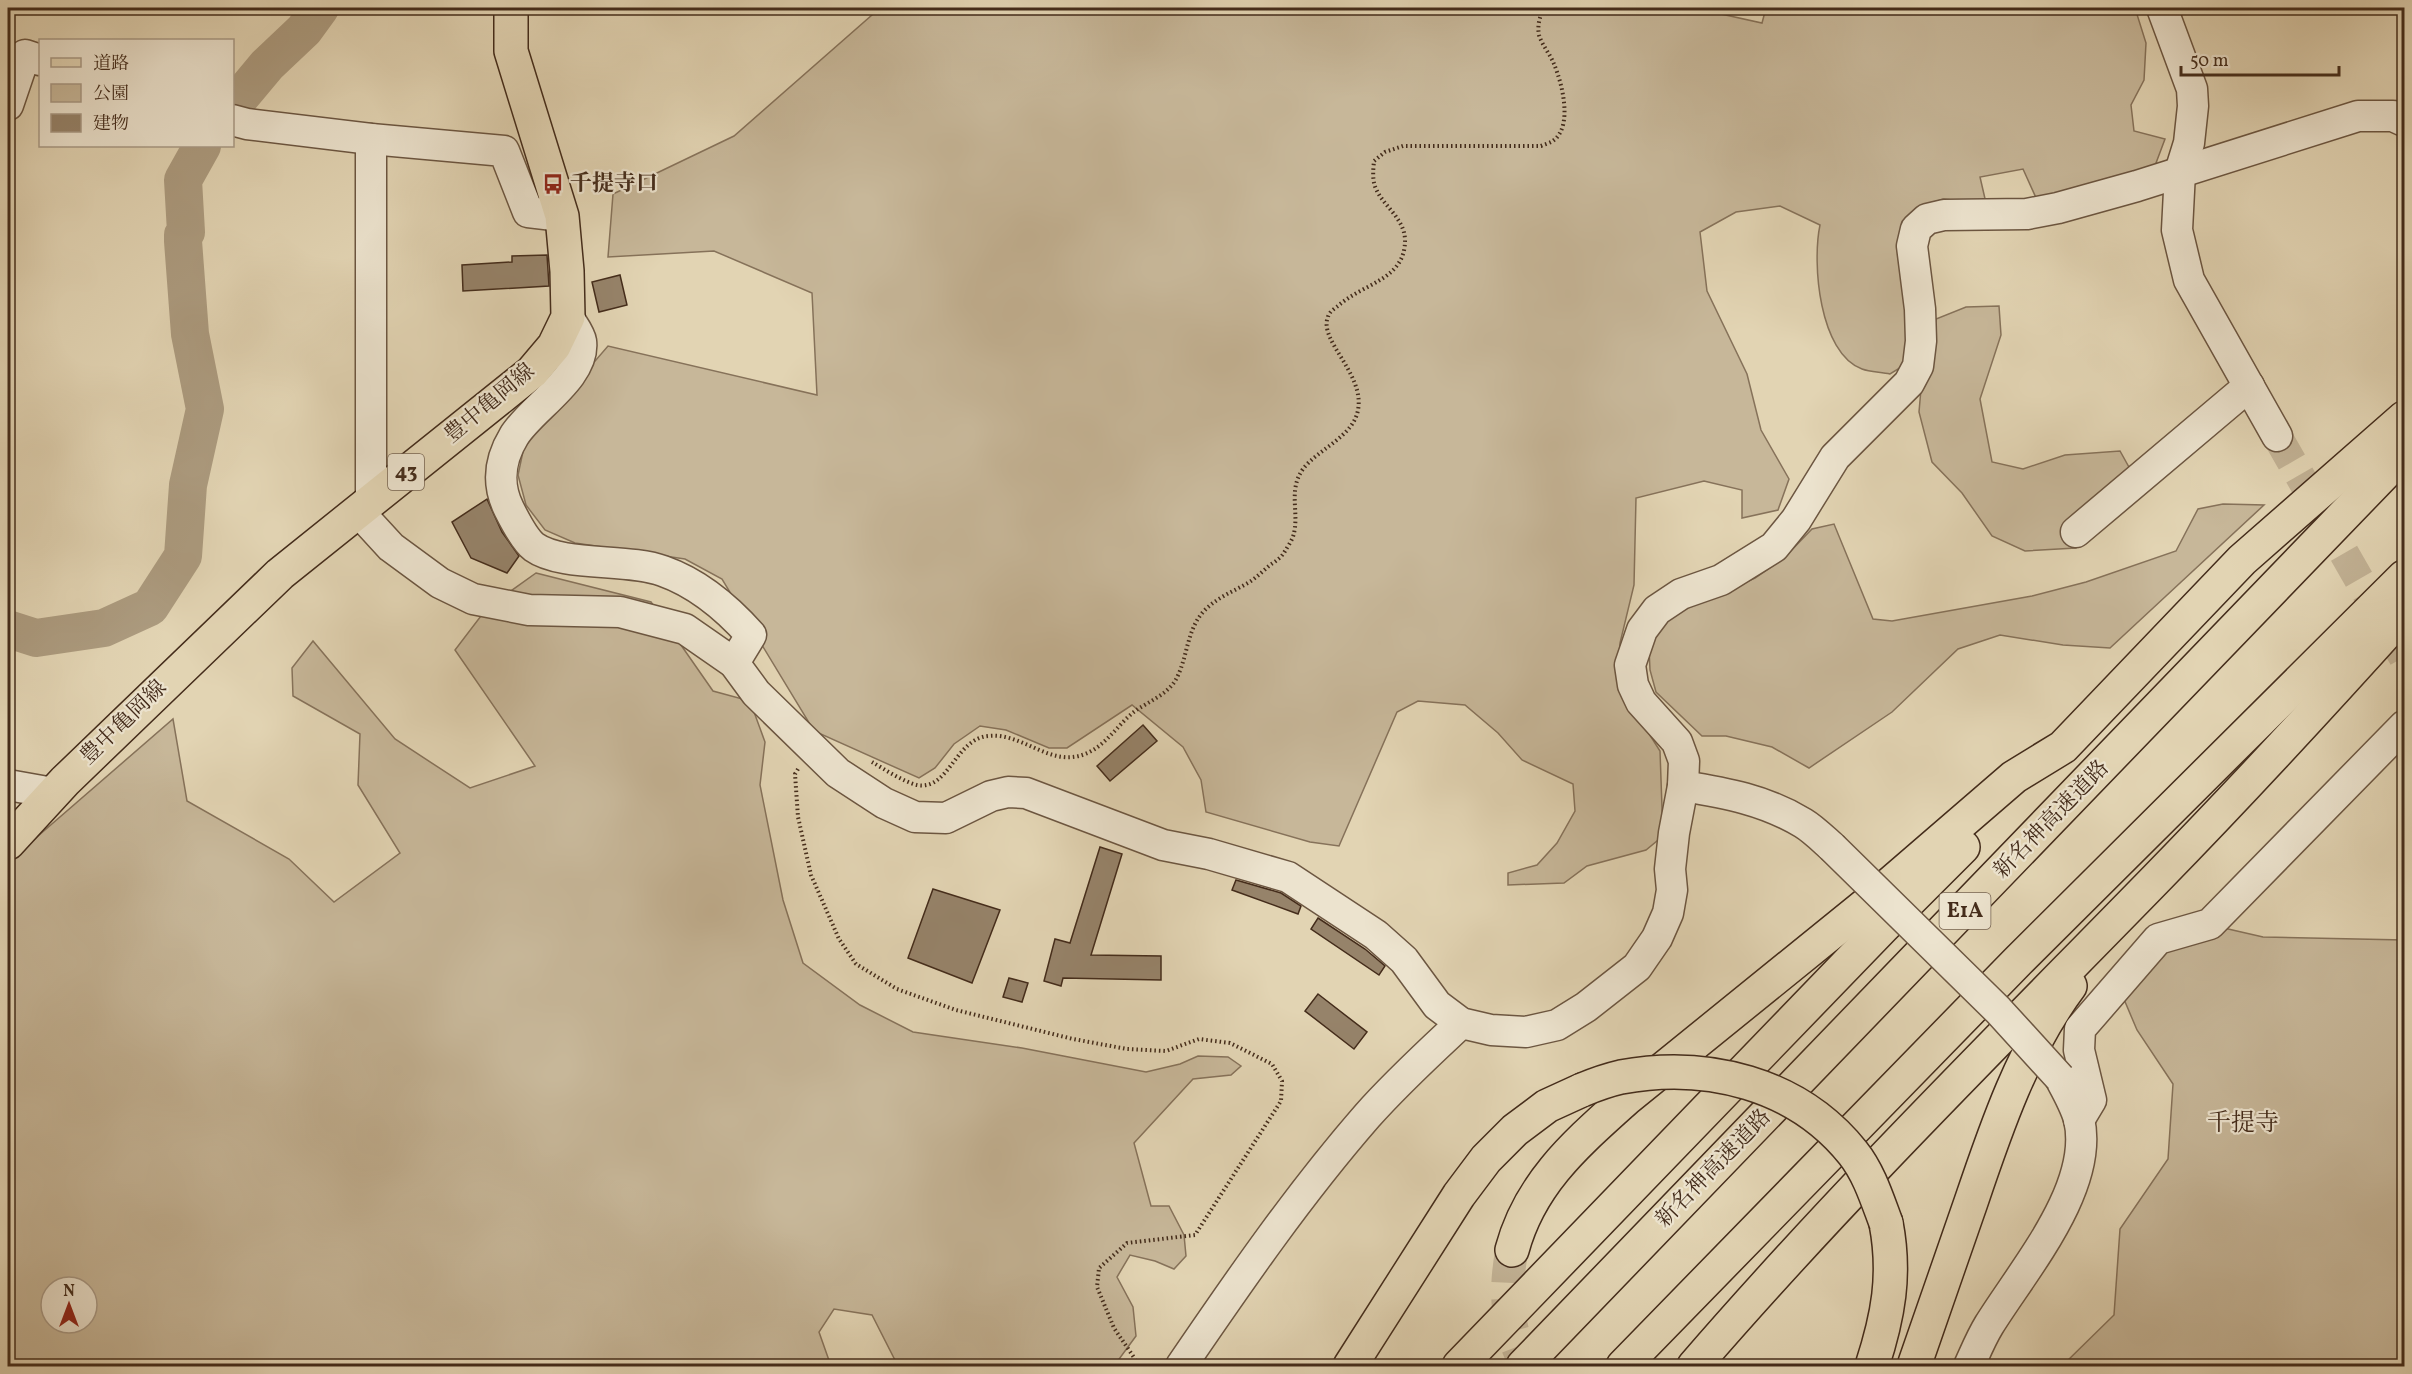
<svg xmlns="http://www.w3.org/2000/svg" width="2412" height="1374" font-family="Vollkorn,'Noto Serif JP',serif">
  <rect width="100%" height="100%" fill="#e2d4b3"/>
  <filter id="stains"><feTurbulence type="fractalNoise" baseFrequency=".00333" numOctaves="4"/><feColorMatrix values="0 0 0 0 .2 0 0 0 0 .09 0 0 0 0 .02 0 0 0 .5 -.17"/></filter>
  <radialGradient id="worn" r=".72"><stop offset=".6" stop-color="#630" stop-opacity="0"/><stop offset="1" stop-color="#630" stop-opacity=".3"/></radialGradient>
  <g fill="#c7b799" stroke="#86725a" stroke-width="1.5" fill-rule="evenodd">
    <path d="M880,8H1694L1762,23L1766,8H2135L2146,43L2144,80L2131,105L2134,131L2165,139L2153,171L2037,200L2023,169L1980,177L1986,203L1943,199L1915,209L1904,229L1898,256L1910,333L1908,363L1890,374C1881,372 1870,372 1862,369C1819,353 1812,263 1820,225L1780,206L1736,212L1700,232L1707,291L1747,374L1761,430L1789,479L1778,510L1742,518V490L1704,481L1636,498L1634,585L1620,643L1618,677L1627,699L1660,751L1663,836L1646,850L1587,866L1564,883L1508,885V873L1537,865L1557,843L1575,811L1573,784L1522,760L1498,733L1465,705L1418,701L1397,712L1339,846L1310,842L1206,812L1201,780L1183,747L1132,705L1067,748H1049L1006,730L980,726L954,744L935,768L919,778L814,731L722,579L685,559L575,543L545,530L526,505L518,475L525,442L608,346L817,395L812,293L714,251L608,257L613,194L734,136Z"/>
    <path d="M1999,306L2001,335L1980,399L1992,462L2023,469L2065,455L2120,451L2135,478L2107,517L2076,548L2025,551L1992,536L1962,493L1932,462L1919,412L1921,389L1936,319L1966,307Z"/>
    <path d="M2223,504L2264,505L2110,648L2063,645L2000,635L1958,649L1892,712L1809,768L1772,747L1726,736H1702L1656,692L1650,670L1649,649L1655,631L1672,615L1755,578L1784,558L1812,529L1834,524L1873,619L1892,621L2032,596L2086,582L2176,551L2198,509Z"/>
    <path d="M536,573L651,602L713,691L750,701L765,742L760,785L783,900L803,963L860,1005L913,1032L1022,1048L1146,1072L1180,1064L1198,1056L1228,1057L1241,1066L1231,1075L1193,1079L1134,1143L1151,1206H1169L1184,1235L1186,1256L1174,1269L1155,1261L1130,1255L1117,1277L1133,1307L1136,1336L1114,1366H898L872,1315L834,1309L819,1332L831,1366H8V862L173,719L187,801L289,859L334,902L400,853L358,785L360,734L293,696L292,668L313,641L395,739L470,788L535,766L455,650L487,608ZM51,1287H87V1323H51Z"/>
    <path d="M2189,920L2263,937L2404,940V1366H2062L2114,1315L2120,1229L2168,1159L2173,1084L2137,1030L2115,978Z"/>
  </g>
  <g fill="none" stroke-linecap="round" stroke-linejoin="round">
    <g stroke="#ac9b7f" stroke-width="38">
      <path d="M232,107L267,65L304,30L320,8"/>
      <path d="M8,629L36,638L104,628L150,607L183,556L188,485L205,409L190,334L183,241V235L186,232L183,180L202,146"/>
    </g>
  </g>
  <g fill="#96836a" stroke="#442c1b" stroke-width="1.5">
    <path d="M547,255L549,286L463,291L462,265L512,262V256Z"/>
    <path d="M620,275L627,305L599,312L592,282Z"/>
    <path d="M487,499L502,532L519,556L507,573L471,558L452,522Z"/>
    <path d="M1143,725L1157,741L1110,781L1097,766Z"/>
    <path d="M1100,847L1122,854L1091,955L1161,956V980L1063,978L1061,986L1044,981L1055,939L1070,943Z"/>
    <path d="M1236,880L1281,893L1301,906L1298,914L1232,890Z"/>
    <path d="M933,889L1000,910L972,983L908,958Z"/>
    <path d="M1318,918L1365,949L1385,966L1379,975L1311,929Z"/>
    <path d="M1009,978L1028,983L1022,1002L1003,997Z"/>
    <path d="M1318,994L1367,1032L1354,1049L1305,1011Z"/>
  </g>
  <g fill="none" stroke-linecap="round" stroke-linejoin="round">
    <path stroke="#c2b295" stroke-width="30" stroke-dasharray="30 15" stroke-linecap="butt" d="M2277,436L2404,658"/>
    <path stroke="#c2b295" stroke-width="33" stroke-dasharray="33 16" stroke-linecap="butt" d="M1512,1250C1504,1291 1506,1330 1527,1366"/>
    <g stroke="#6c5641" stroke-width="33">
      <g id="minor">
        <path d="M2162,8L2192,89L2193,106L2189,143L2180,172L2177,230L2189,280L2277,436"/>
        <path d="M8,105L25,55L40,60"/>
        <path d="M232,120L247,124L371,139L504,151L528,212L562,216"/>
        <path d="M568,317C572,324 580,334 581,341C586,377 531,408 514,436C500,459 496,483 509,509C514,519 525,540 534,547C562,567 628,558 663,571C697,583 727,608 751,635L734,663"/>
        <path d="M371,500V139"/>
        <path d="M358,511L391,547L440,583L473,599L529,610L620,612L685,629L734,663L756,693L838,773L884,803L915,817L946,818L991,796L1008,792L1026,793L1163,845L1209,854L1288,877L1376,935L1404,960L1437,1005L1461,1023L1491,1030L1526,1032L1557,1025L1586,1007L1637,967L1657,938L1668,913L1672,890L1670,869L1674,833L1683,786L1684,761L1677,742L1641,702L1633,685L1630,665L1642,630L1657,610L1681,594L1721,580L1774,547L1796,520L1835,457L1909,383L1918,366L1921,341L1920,309L1912,246L1916,229L1927,219L1944,215L2027,214L2058,208L2137,186L2358,116H2393L2404,121"/>
        <path d="M2076,532L2249,386"/>
        <path d="M8,785L53,793"/>
        <path d="M1683,786C1726,793 1765,800 1803,823C1813,829 1823,839 1832,847"/>
        <path d="M2079,1120L2091,1100L2079,1050L2080,1029L2158,939L2210,924L2404,726"/>
        <path d="M1181,1366C1239,1281 1299,1194 1367,1116C1396,1083 1429,1053 1461,1023"/>
        <path d="M1969,1366C1975,1353 1981,1338 1989,1325C2023,1270 2095,1187 2079,1119C2075,1105 2067,1091 2060,1078"/>
      </g>
    </g>
    <g stroke="#442c1b" stroke-width="36">
      <path id="major" d="M8,843L65,781L280,574L532,372L554,346L568,317L567,271L562,216L511,51V8"/>
    </g>
    <g stroke="#442c1b" stroke-width="36">
      <g id="highway">
        <path d="M1512,1250C1530,1183 1576,1144 1626,1099L1868,903L2014,777L2063,747L2242,560L2404,418"/>
        <path d="M1350,1366L1459,1195L1486,1159L1515,1130L1547,1106L1582,1090"/>
        <path d="M1459,1366L1883,927L1963,847"/>
        <path d="M1523,1366L2404,453"/>
        <path d="M1623,1366L2018,961L2404,577"/>
        <path d="M1694,1366C1840,1197 1999,1040 2156,879C2241,792 2323,703 2404,613"/>
        <path d="M1872,1366C1888,1317 1896,1275 1886,1223"/>
        <path d="M1914,1366C1933,1312 1952,1257 1971,1202C1996,1128 2023,1049 2070,986"/>
      </g>
    </g>
    <g stroke="#442c1b" stroke-width="4" stroke-dasharray="1.5 3" stroke-linecap="butt">
      <path d="M872,762C884,769 904,782 917,785C949,791 955,739 988,736C1023,732 1050,768 1085,754C1106,746 1118,724 1135,711C1148,702 1166,695 1175,681C1188,659 1186,630 1204,611C1217,597 1235,591 1251,581C1258,576 1264,570 1270,565C1276,561 1282,557 1285,551C1288,546 1293,539 1294,533C1299,511 1288,490 1303,469C1318,449 1353,437 1358,410C1365,374 1318,340 1328,317C1329,312 1334,309 1338,306C1363,283 1406,280 1405,239C1404,219 1385,207 1377,191C1372,182 1373,171 1374,161L1385,152L1403,146H1541C1545,144 1551,143 1554,140C1573,125 1562,83 1554,64C1550,54 1542,45 1539,35C1537,25 1540,16 1544,8"/>
      <path d="M798,769L795,774L798,817L811,875L839,939L856,964L897,989L956,1010L1073,1039L1127,1049L1166,1051L1199,1039L1230,1043L1272,1064L1282,1081L1281,1101L1195,1235L1127,1243L1099,1268L1097,1287L1114,1328L1135,1359L1136,1366"/>
    </g>
    <use href="#minor" stroke="#ece3ce" stroke-width="30"/>
    <use href="#major" stroke="#e2d4b3" stroke-width="33"/>
    <use href="#highway" stroke="#e2d4b3" stroke-width="33"/>
    <g stroke="#6c5641" stroke-width="33" stroke-linecap="butt">
      <path id="minor-bridge" d="M1832,847L1998,1010L2060,1078"/>
    </g>
    <g stroke="#442c1b" stroke-width="36" stroke-linecap="butt">
      <path id="highway-bridge" d="M1582,1090C1594,1085 1608,1080 1621,1077C1706,1061 1797,1083 1853,1153C1869,1173 1877,1199 1886,1223"/>
    </g>
    <use href="#minor-bridge" stroke="#ece3ce" stroke-width="30"/>
    <use href="#highway-bridge" stroke="#e2d4b3" stroke-width="33"/>
  </g>
  <defs>
    <g id="bus-bare" transform="scale(1.62)"><path d="M-5-6H5V4H4V6H2V4H-2V6H-4V4H-5ZM-3.5-4V0h7V-4ZM-3.5 1.2v1.5H-2V1.2ZM2 1.2v1.5H3.5V1.2Z" fill="#8f2418" stroke="#ece3ce" stroke-width="2.5" paint-order="stroke"/></g>
  </defs>
  <g fill-rule="evenodd">
    <use href="#bus-bare" x="553" y="184"/>
  </g>
  <g text-anchor="middle" dominant-baseline="central" stroke-width="4.5" stroke-linejoin="round" paint-order="stroke">
    <g fill="#ece3ce" stroke="#766351" stroke-width="1.5">
      <rect x="388" y="454" width="36" height="36" rx="4.5"/>
      <rect x="1939.5" y="893" width="51" height="36" rx="4.5"/>
    </g>
    <g font-size="21" font-weight="bold" fill="#442c1b">
      <text x="406" y="472">43</text>
      <text x="1965" y="911">E1A</text>
    </g>
    <g font-size="22" font-weight="bold" fill="#442c1b" stroke="#ece3ce" text-anchor="start">
      <text x="570" y="184">千提寺口</text>
    </g>
    <g font-size="22" fill="#442c1b" stroke="#ece3ce">
      <text transform="translate(490 404) rotate(-40)">豊中亀岡線</text>
      <text transform="translate(124 723) rotate(-44)">豊中亀岡線</text>
      <text transform="translate(2052 820) rotate(-46)">新名神高速道路</text>
      <text transform="translate(1714 1169) rotate(-46)">新名神高速道路</text>
    </g>
    <g font-size="24" fill="#442c1b" stroke="#ece3ce">
      <text x="2243" y="1124">千提寺</text>
    </g>
  </g>
  <rect width="2412" height="1374" fill="none" stroke="#e2d4b3" stroke-width="30"/>
  <rect x="9" y="9" width="2394" height="1356" fill="none" stroke="#442c1b" stroke-width="3"/>
  <rect x="15" y="15" width="2382" height="1344" fill="none" stroke="#442c1b" stroke-width="1.5"/>
  <rect x="39" y="39" width="195" height="108" fill="#ece3ce" stroke="#a99a86" stroke-width="1.5"/>
  <rect x="51" y="58" width="30" height="9" fill="#e2d4b3" stroke="#a99a86" stroke-width="1.5"/>
  <text x="93" y="69" font-size="18" fill="#442c1b">道路</text>
  <rect x="51" y="84" width="30" height="18" fill="#c7b799" stroke="#a99a86" stroke-width="1.5"/>
  <text x="93" y="99" font-size="18" fill="#442c1b">公園</text>
  <rect x="51" y="114" width="30" height="18" fill="#96836a" stroke="#a99a86" stroke-width="1.5"/>
  <text x="93" y="129" font-size="18" fill="#442c1b">建物</text>
  <g transform="translate(69 1305)"><circle r="28" fill="#ece3ce" stroke="#a99a86" stroke-width="1.5"/>
  <path d="M0-4.5L10 22L0 15L-10 22Z" fill="#8f2418"/>
  <text y="-9" font-size="16" font-weight="bold" text-anchor="middle" fill="#442c1b">N</text>
  </g>
  <path d="M2181 66v9h158v-9" fill="none" stroke="#442c1b" stroke-width="3"/>
  <text x="2190" y="66" font-size="18" fill="#442c1b" stroke="#ece3ce" stroke-width="4.5" paint-order="stroke">50 m</text>
  <rect width="100%" height="100%" filter="url(#stains)"/>
  <rect width="100%" height="100%" fill="url(#worn)"/>
</svg>
